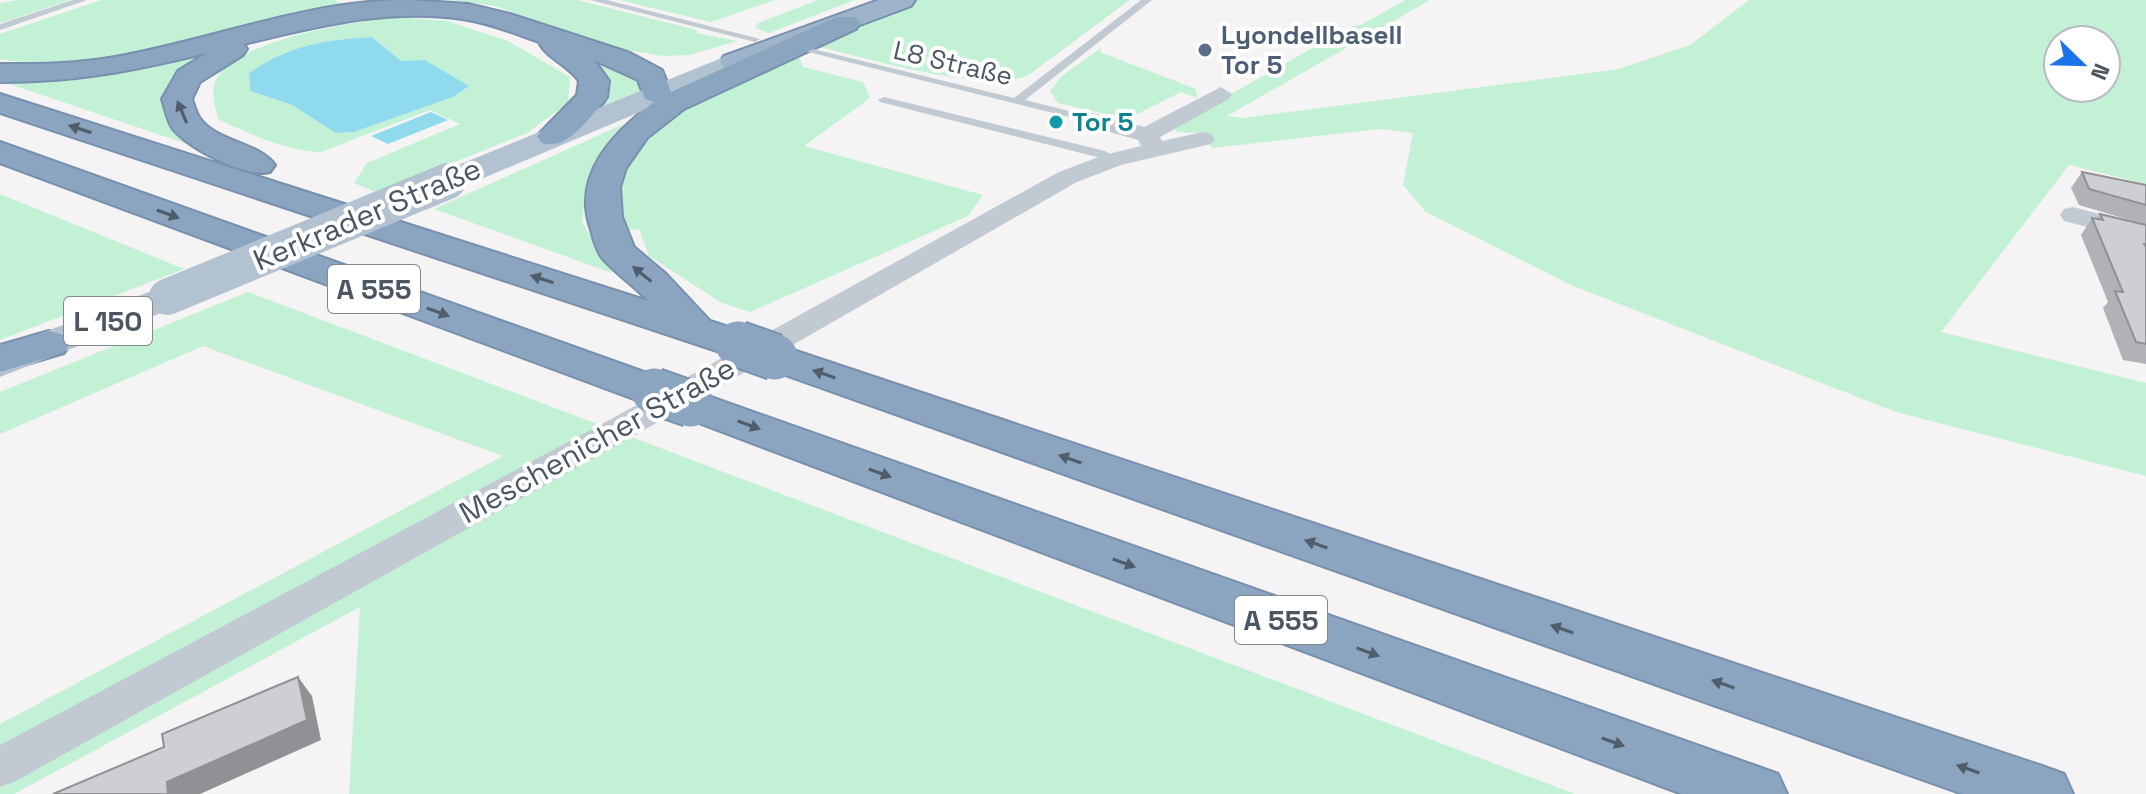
<svg xmlns="http://www.w3.org/2000/svg" width="2146" height="794" font-family="'Space Grotesk',sans-serif">
  <rect width="100%" height="100%" fill="#f5f3f3"/>
  <g fill="#c3f1d5" fill-rule="evenodd">
    <path d="M19,0H71L0,23V3Z"/>
    <path d="M101,0H335L343,5C233,29 113,77 0,59V34Z"/>
    <path d="M451,0H577L697,30L696,33L737,41L689,55L662,56L616,48L495,6Z"/>
    <path d="M619,0H775L711,22Z"/>
    <path d="M818,0H855L769,33L755,28L758,23Z"/>
    <path d="M918,0H1130L1027,76C978,93 865,57 811,45Z"/>
    <path d="M1405,0H1430L1227,116L1244,118L1619,69L1690,45L1749,0H2146V184L2069,165L1941,332L2146,383V476L1896,412L1571,285L1426,212L1403,185L1413,133L1380,129L1212,148L1200,133L1176,132L1174,126L1350,27L1363,24ZM2058,40H2106V88H2058Z"/>
    <path d="M395,17L447,21L508,41L570,77L568,103L527,133L378,193L354,183L367,163L460,124L430,110L321,152C285,151 250,134 218,119C216,107 210,94 215,82C231,40 355,22 395,17ZM372,37L401,62L425,60L468,86L453,97L354,132L337,133L292,105L250,91L249,73C290,45 323,40 372,37Z"/>
    <path d="M240,40L170,94L220,155L0,81Z"/>
    <path d="M1101,48L1100,52L1196,89L1197,98L1181,92L1127,119L1058,103L1050,91L1062,76Z"/>
    <path d="M789,54L799,57L803,67L863,82L870,98L804,146L983,195L968,216L750,312L722,303L649,256L639,229L626,230L615,201L626,160L665,117Z"/>
    <path d="M592,59L630,70L646,89L602,107C607,86 612,73 592,59Z"/>
    <path d="M624,124L588,178L582,221L612,273L434,209Z"/>
    <path d="M0,194L184,269L0,340Z"/>
    <path d="M248,292L1575,794H349L360,607L14,794H0V724L503,456L203,346L0,434V392Z"/>
  </g>
  <g fill="#90daee">
    <path d="M372,37L401,61L425,60L469,86L453,97L354,132L336,133L292,105L250,91L249,73C290,45 323,40 372,37Z"/>
    <path d="M431,112L448,120L388,144L371,136Z"/>
  </g>
  <g fill="none" stroke-linecap="round" stroke-linejoin="round">
    <g stroke="#7690ad" stroke-width="4">
      <path id="trunk" d="M879,0H915L911,6L744,68L734,71L724,68L720,62L724,56Z"/>
    </g>
    <g stroke="#7690ad" stroke-width="4">
      <g id="motorway">
        <path d="M408,0L468,4L510,14L630,53L662,70L671,92L836,17H856L860,23L856,29L684,109L647,138L626,168L620,187L622,217L634,247L666,274L710,321L753,335L759,344L753,353L738,357L723,353L0,113V94L648,301C635,286 616,274 603,259C596,251 594,240 591,230C571,175 613,133 654,102L645,99L638,80L594,60L609,81L607,97L603,103C585,121 569,150 542,143L537,136L577,95L579,81C569,66 545,57 539,42C516,34 492,24 468,20C391,7 319,26 244,44L247,49L243,55L200,82L192,99C194,105 196,112 199,117C215,142 259,142 275,165L270,172C245,178 190,149 173,129C167,121 165,108 162,99L178,71L207,53C132,71 77,82 0,82V64C39,64 77,64 115,57C212,40 308,0 408,0Z"/>
        <path d="M0,142L669,381L676,391L669,401L654,405L639,401L0,163Z"/>
        <path d="M49,331L64,335L70,344L64,353L0,372V345Z"/>
        <path d="M775,344L2042,766L2064,774L2073,794H1963L760,366L754,357L760,348Z"/>
        <path d="M691,390L1756,766L1778,774L1787,794H1682L675,414L669,404L675,394Z"/>
      </g>
    </g>
    <g fill="#c1cad2" fill-rule="evenodd">
      <path d="M73,0H87L0,30V24Z"/>
      <path d="M590,0H607L760,39L755,42Z"/>
      <path d="M1141,0H1152L1025,100L1097,118V122L1093,123L796,49L801,46L1014,98Z"/>
      <path d="M884,97L1105,151L1119,160L1113,164L1097,157L880,102L878,100Z"/>
    </g>
    <g fill="#c1cad2" fill-rule="evenodd">
      <path d="M1221,87L1232,94L1229,99L1160,137L1162,141L1203,132L1211,134L1215,139L1211,144L1121,165L1077,182L637,434L16,781L0,787V745L613,418L1059,172L1104,155L1141,146L1138,140L1085,125L1082,120L1085,115L1093,113L1144,127Z"/>
      <path d="M2073,207L2146,226V242L2064,221L2060,215L2064,209Z"/>
    </g>
    <g fill="#b3c2d1" fill-rule="evenodd">
      <path d="M734,53L744,56L748,62L744,68L460,188L448,191L436,188L431,181L436,174Z"/>
      <path d="M167,285L181,289L187,297L181,305L0,377V349Z"/>
    </g>
    <use href="#trunk" fill="#9fb4c9" fill-rule="evenodd"/>
    <use href="#motorway" fill="#8ba5c1" fill-rule="evenodd"/>
    <g stroke="#7690ad" stroke-width="49" stroke-linecap="butt">
      <g id="motorway-bridge">
        <path d="M738,344L775,357"/>
        <path d="M654,391L691,404"/>
      </g>
    </g>
    <path stroke="#b3c2d1" stroke-width="36" d="M167,297L448,181"/>
    <use href="#motorway-bridge" stroke="#8ba5c1" stroke-width="45"/>
  </g>
  <g fill="#b0b2b7">
    <path d="M2082,172L2146,185V225L2079,205L2071,188Z"/>
    <path d="M2100,214L2146,225V364L2123,360L2103,308L2108,302L2081,235L2092,218L2097,219Z"/>
  </g>
  <path fill="#909195" d="M298,677L312,696L321,740L200,794H168L167,782Z"/>
  <g fill="#cdcfd5" stroke="#909195" stroke-width="2">
    <path d="M2082,172L2146,185V205L2089,189Z"/>
    <path d="M2100,214L2146,225V244H2144L2146,247V344L2136,342L2115,291L2123,292L2092,218L2103,220Z"/>
    <path d="M298,677L307,720L167,782L168,794H53L164,747L162,734Z"/>
  </g>
  <defs><path id="oneway-solid" d="M-6-.8H1V-3.2L6.5 0L1 3.2V.8H-6Z" transform="scale(2)"/></defs>
  <g fill="#505e6b">
    <use href="#oneway-solid" transform="translate(182 112) rotate(-113)"/>
    <use href="#oneway-solid" transform="translate(80 129) rotate(-162)"/>
    <use href="#oneway-solid" transform="translate(168 214) rotate(20)"/>
    <use href="#oneway-solid" transform="translate(642 274) rotate(-141)"/>
    <use href="#oneway-solid" transform="translate(542 279) rotate(-162)"/>
    <use href="#oneway-solid" transform="translate(438 312) rotate(20)"/>
    <use href="#oneway-solid" transform="translate(824 374) rotate(-161)"/>
    <use href="#oneway-solid" transform="translate(749 425) rotate(20)"/>
    <use href="#oneway-solid" transform="translate(1070 459) rotate(-161)"/>
    <use href="#oneway-solid" transform="translate(880 473) rotate(20)"/>
    <use href="#oneway-solid" transform="translate(1316 544) rotate(-161)"/>
    <use href="#oneway-solid" transform="translate(1124 563) rotate(20)"/>
    <use href="#oneway-solid" transform="translate(1562 629) rotate(-161)"/>
    <use href="#oneway-solid" transform="translate(1368 652) rotate(20)"/>
    <use href="#oneway-solid" transform="translate(1723 684) rotate(-161)"/>
    <use href="#oneway-solid" transform="translate(1613 742) rotate(20)"/>
    <use href="#oneway-solid" transform="translate(1968 769) rotate(-161)"/>
  </g>
  <circle fill="#5c6f8a" stroke="#fff" stroke-width="3" cx="1205" cy="50" r="8"/>
  <circle fill="#0f9aa8" stroke="#fff" stroke-width="3" cx="1056" cy="122" r="8"/>
  <g text-anchor="middle" dominant-baseline="central" stroke-width="8" stroke-linejoin="round" paint-order="stroke">
    <g font-size="26" font-weight="bold" fill="#4e5e75" stroke="#fff" text-anchor="start">
      <text x="1221" y="35">Lyondellbasell<tspan x="1221" dy="30">Tor 5</tspan></text>
    </g>
    <g font-size="26" fill="#4a5661" stroke="#fff">
      <text transform="translate(953 63) rotate(13)">L8 Straße</text>
    </g>
    <g font-size="26" font-weight="bold" fill="#0d838f" stroke="#fff" text-anchor="start">
      <text x="1072" y="122">Tor 5</text>
    </g>
    <g fill="#fff" stroke="#808990" stroke-width="2">
      <rect x="328" y="265" width="92" height="48" rx="6"/>
      <rect x="64" y="297" width="88" height="48" rx="6"/>
      <rect x="1235" y="596" width="92" height="48" rx="6"/>
    </g>
    <g font-size="28" font-weight="bold" fill="#4a5661">
      <text x="374" y="289">A 555</text>
      <text x="108" y="321">L 150</text>
      <text x="1281" y="620">A 555</text>
    </g>
    <g font-size="30" fill="#4a5661" stroke="#fff">
      <text transform="translate(367 214) rotate(-23)">Kerkrader Straße</text>
      <text transform="translate(597 440) rotate(-29)">Meschenicher Straße</text>
    </g>
  </g>
  <g transform="translate(2082 64) rotate(113)"><circle r="38" fill="#ffffff" stroke="#b7bbc0" stroke-width="2"/>
  <path d="M0-6L14 30L0 20L-14 30Z" fill="#1a73e8"/>
  <text y="-12" font-size="22" font-weight="bold" text-anchor="middle" fill="#4a5661">N</text>
  </g>
</svg>
